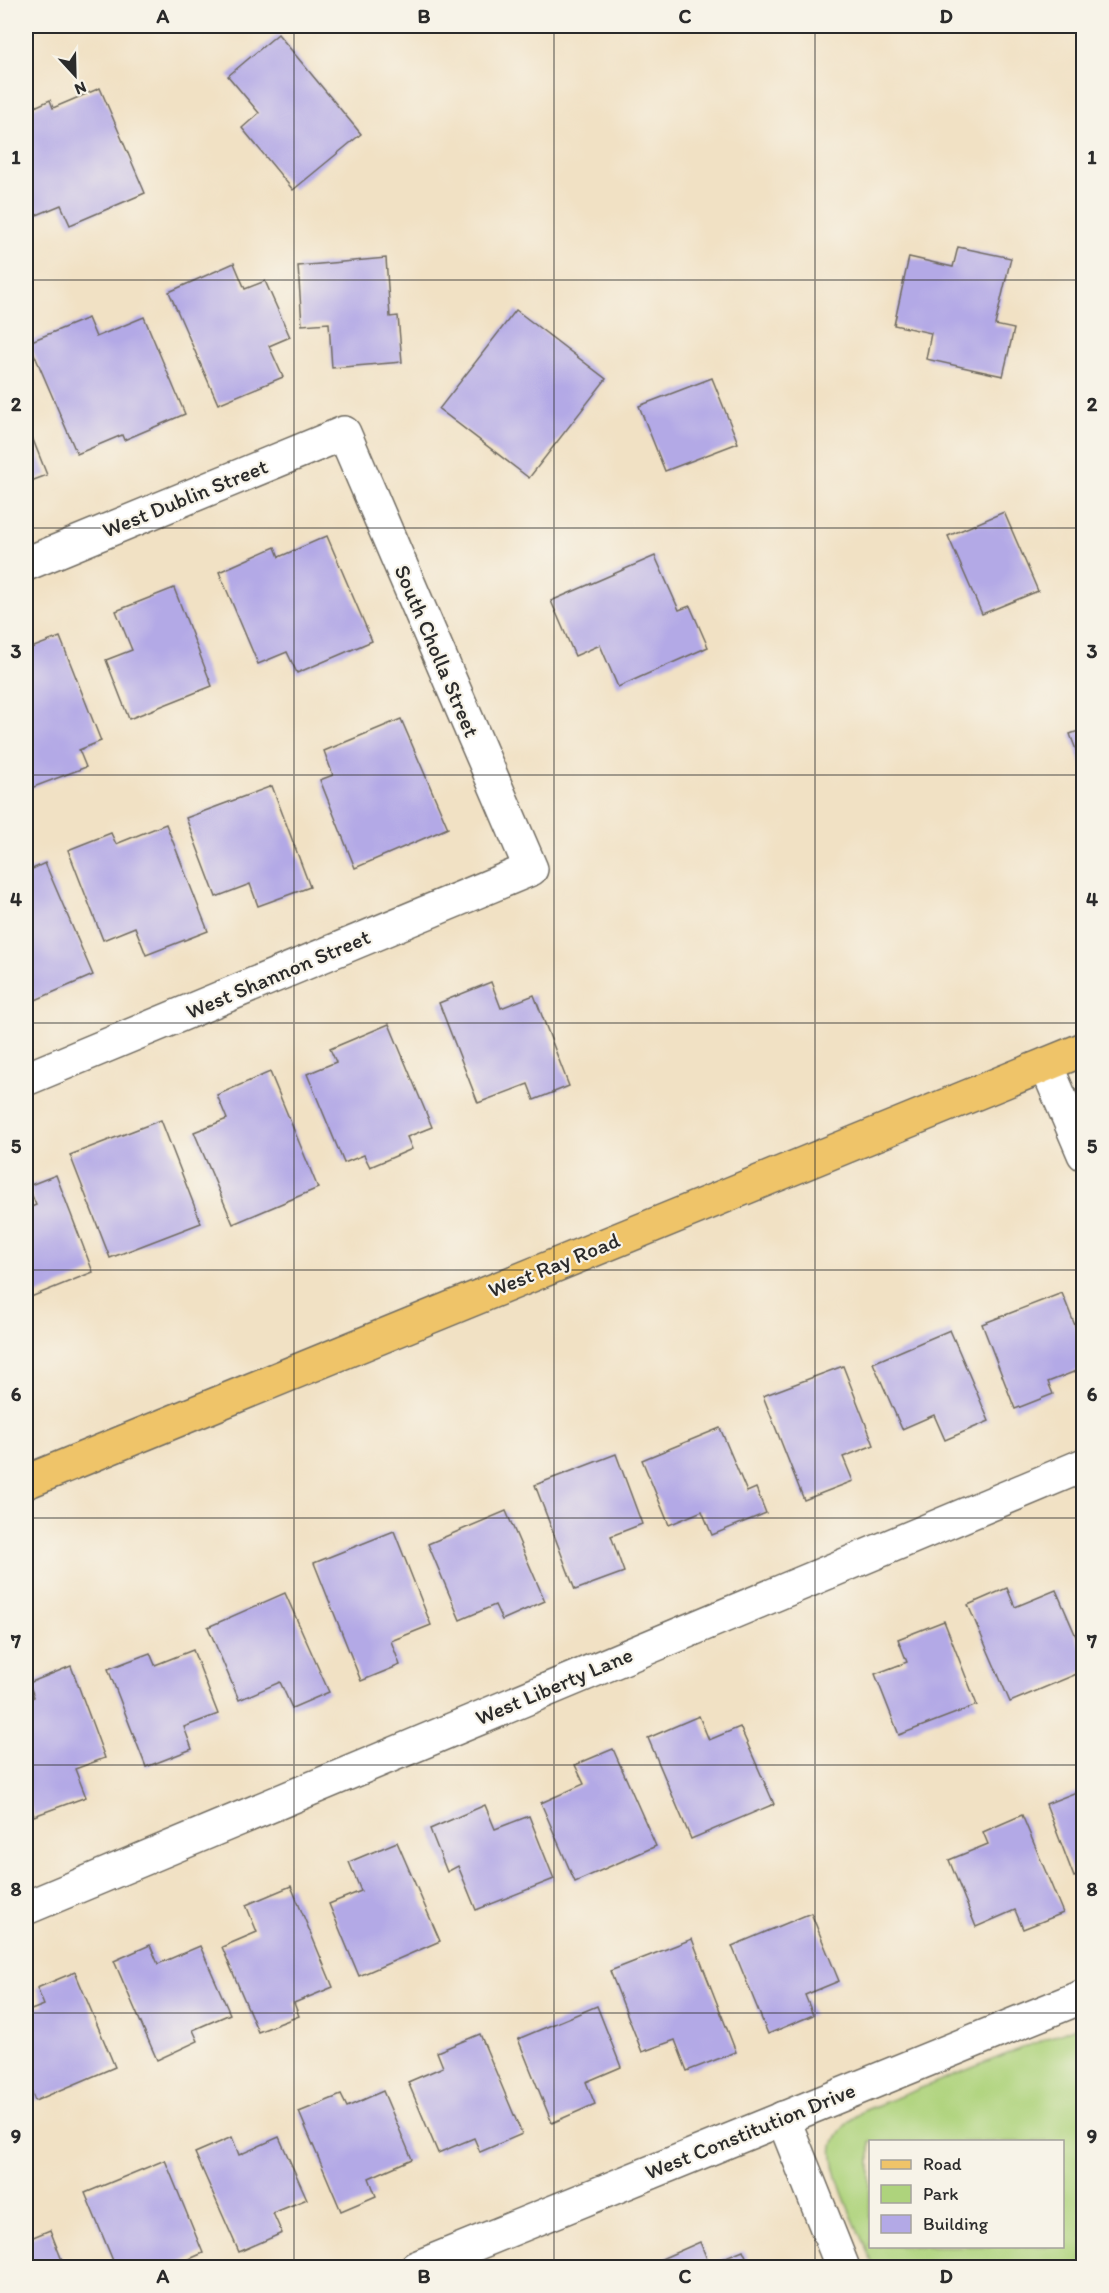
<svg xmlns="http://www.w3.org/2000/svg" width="1109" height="2293" font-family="Itim,sans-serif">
  <rect width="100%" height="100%" fill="#f7f3e8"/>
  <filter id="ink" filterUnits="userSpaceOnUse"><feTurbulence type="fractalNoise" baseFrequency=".0167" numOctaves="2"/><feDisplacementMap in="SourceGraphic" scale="12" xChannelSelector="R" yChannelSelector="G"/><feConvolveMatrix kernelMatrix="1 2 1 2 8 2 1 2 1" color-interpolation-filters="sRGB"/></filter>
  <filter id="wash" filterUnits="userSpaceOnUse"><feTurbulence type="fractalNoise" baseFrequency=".008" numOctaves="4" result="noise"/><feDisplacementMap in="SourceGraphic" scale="24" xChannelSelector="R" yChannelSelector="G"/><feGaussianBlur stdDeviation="1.35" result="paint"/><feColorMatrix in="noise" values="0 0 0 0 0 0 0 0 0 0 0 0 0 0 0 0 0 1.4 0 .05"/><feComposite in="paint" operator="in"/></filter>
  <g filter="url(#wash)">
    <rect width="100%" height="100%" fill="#f1e1c4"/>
    <path fill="#aed37c" stroke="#6c7f54" stroke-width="1.5" fill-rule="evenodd" d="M1083,2024V2267H874C863,2239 828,2173 833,2146C837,2130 851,2120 863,2111ZM870,2142H1062V2246H870Z"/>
    <g id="blocks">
      <g fill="#b3a9e6">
        <path d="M278,34L361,134L293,190L242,128L259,113L228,76Z"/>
        <path d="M100,88L145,193L70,225L61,205L32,217L26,201V111L50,100L53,108Z"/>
        <path d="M958,247L1011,258L995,325L1014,329L1003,376L926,359L931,333L894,325L909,257L953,267Z"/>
        <path d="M386,258L390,317L398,316L402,362L332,368L329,323L302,325L298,266Z"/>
        <path d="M234,263L245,289L265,281L290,337L269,346L283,377L218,404L169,292Z"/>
        <path d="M516,310L606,379L529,478L439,409Z"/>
        <path d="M144,317L185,414L124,440L122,435L77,454L29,342L88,318L96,337Z"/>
        <path d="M712,378L738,443L665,471L639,406Z"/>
        <path d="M26,422L47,475L26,483Z"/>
        <path d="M1004,512L1038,591L982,614L948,536Z"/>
        <path d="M327,536L372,641L297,673L287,652L258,664L219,572L275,547L279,557Z"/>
        <path d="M655,556L679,610L690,606L708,647L618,687L600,645L575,656L551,601Z"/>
        <path d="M174,588L212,686L129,719L106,660L132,650L116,611Z"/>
        <path d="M60,637L101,741L79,750L86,767L26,790V650Z"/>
        <path d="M401,719L448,828L355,868L320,780L333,775L324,751Z"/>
        <path d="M1084,729V768H1083L1070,734Z"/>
        <path d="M272,786L310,887L258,906L250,884L216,897L186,818Z"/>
        <path d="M166,824L208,931L146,955L135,927L103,940L68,850L111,833L116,844Z"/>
        <path d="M45,863L93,975L31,1002L26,988V872Z"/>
        <path d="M491,982L501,1008L534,995L569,1086L534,1100L528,1084L478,1103L439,1003Z"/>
        <path d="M389,1024L432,1127L407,1137L412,1149L370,1167L364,1155L344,1163L307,1074L336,1062L330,1049Z"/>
        <path d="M270,1072L318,1188L233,1224L194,1132L227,1119L217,1095Z"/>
        <path d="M161,1120L201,1223L110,1258L70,1155Z"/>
        <path d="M56,1175L93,1272L26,1299V1209L36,1205L28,1186Z"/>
        <path d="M1062,1293L1084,1348V1368L1048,1382L1053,1394L1015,1409L982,1324Z"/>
        <path d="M950,1330L989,1421L945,1440L934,1415L902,1429L873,1363Z"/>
        <path d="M843,1366L874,1445L843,1457L853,1481L804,1500L763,1396Z"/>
        <path d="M720,1428L747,1492L756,1488L766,1513L712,1535L702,1511L669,1525L642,1460Z"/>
        <path d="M616,1454L642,1524L611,1536L624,1572L575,1590L535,1485Z"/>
        <path d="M506,1511L545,1601L502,1620L495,1605L460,1620L428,1544Z"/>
        <path d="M394,1531L431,1625L391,1641L400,1665L361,1681L314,1563Z"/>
        <path d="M1007,1588L1015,1607L1056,1590L1084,1655V1671L1010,1702L968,1605Z"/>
        <path d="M285,1593L329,1692L292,1708L280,1682L239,1700L208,1627Z"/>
        <path d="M944,1621L977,1705L899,1735L875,1674L907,1662L898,1639Z"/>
        <path d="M193,1650L218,1714L184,1727L192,1749L146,1767L108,1669L150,1653L155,1665Z"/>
        <path d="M71,1666L105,1758L75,1769L86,1797L34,1816L26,1794V1701L34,1697L29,1683Z"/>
        <path d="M699,1716L709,1740L740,1727L774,1804L691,1839L648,1738Z"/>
        <path d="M613,1749L656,1846L575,1882L541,1803L584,1784L575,1765Z"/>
        <path d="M1084,1789V1873L1074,1877L1046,1804Z"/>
        <path d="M485,1805L495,1829L529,1816L554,1879L476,1910L458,1866L447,1872L430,1829Z"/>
        <path d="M1022,1815L1063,1913L1023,1929L1015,1910L976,1927L949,1860L988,1844L983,1832Z"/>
        <path d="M397,1842L440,1941L359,1976L329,1904L361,1891L349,1862Z"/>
        <path d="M291,1886L333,1987L294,2003L299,2016L258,2032L222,1947L257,1932L246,1905Z"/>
        <path d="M811,1913L839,1981L805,1995L813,2015L768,2034L732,1946Z"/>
        <path d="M692,1939L736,2052L687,2071L675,2040L642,2052L610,1971Z"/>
        <path d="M150,1945L158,1964L200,1946L230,2014L193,2030L198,2041L157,2060L114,1961Z"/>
        <path d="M75,1972L115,2067L35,2101L26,2078V2012L44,2005L37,1988Z"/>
        <path d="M597,2006L621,2067L586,2082L595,2104L552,2123L518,2039Z"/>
        <path d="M480,2034L522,2134L480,2152L474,2138L438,2153L408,2082L443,2067L437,2052Z"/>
        <path d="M383,2091L412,2159L369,2178L376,2196L341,2211L299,2112L341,2095L347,2107Z"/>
        <path d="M232,2137L239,2155L279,2137L307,2199L273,2213L282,2233L239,2252L195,2153Z"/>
        <path d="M165,2160L203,2253L169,2268H116L85,2193Z"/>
        <path d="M50,2230L65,2268H26V2240Z"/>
        <path d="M700,2242L709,2264L743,2250L751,2268H660L657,2261Z"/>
      </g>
    </g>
  </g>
  <g filter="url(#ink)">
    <use href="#blocks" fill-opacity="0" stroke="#706b61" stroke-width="1.5"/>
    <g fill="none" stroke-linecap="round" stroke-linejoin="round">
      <g stroke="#706b61" stroke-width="36">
        <g id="minor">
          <path d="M26,564L344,433L531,869L26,1079"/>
          <path d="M1046,1065L1084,1154"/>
          <path d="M26,1908L1084,1465"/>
          <path d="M783,2118L843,2268"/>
          <path d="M416,2268L1084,1996"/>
        </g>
      </g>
      <g stroke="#706b61" stroke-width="36">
        <path id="primary" d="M26,1482L1084,1049"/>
      </g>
      <use href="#minor" stroke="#fff" stroke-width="33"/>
      <use href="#primary" stroke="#efc469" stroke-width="33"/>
    </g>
  </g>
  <path fill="none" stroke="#2b2b2b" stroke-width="1.5" stroke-opacity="0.55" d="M294,26V2268M554,26V2268M815,26V2268M26,280H1084M26,528H1084M26,775H1084M26,1023H1084M26,1270H1084M26,1518H1084M26,1765H1084M26,2013H1084"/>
  <g text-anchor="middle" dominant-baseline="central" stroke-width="4.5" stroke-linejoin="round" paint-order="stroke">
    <g font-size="22" fill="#2b2b2b" stroke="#f7f3e8">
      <text transform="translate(185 498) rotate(-22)">West Dublin Street</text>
      <text transform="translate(437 651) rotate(67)">South Cholla Street</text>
      <text transform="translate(278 974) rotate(-23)">West Shannon Street</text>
      <text transform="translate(554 1265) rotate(-22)">West Ray Road</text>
      <text transform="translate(554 1686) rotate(-23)">West Liberty Lane</text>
      <text transform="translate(750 2131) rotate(-22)">West Constitution Drive</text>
    </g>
  </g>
  <rect width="1109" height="2293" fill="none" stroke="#f7f3e8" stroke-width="66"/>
  <rect x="869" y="2140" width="195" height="108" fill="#f7f3e8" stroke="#a5a39c" stroke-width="1.5"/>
  <rect x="881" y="2160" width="30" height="9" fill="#efc469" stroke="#a5a39c" stroke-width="1.5"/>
  <text x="923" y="2170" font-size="18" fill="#2b2b2b">Road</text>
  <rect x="881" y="2185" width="30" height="18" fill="#aed37c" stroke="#a5a39c" stroke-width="1.5"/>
  <text x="923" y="2200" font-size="18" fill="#2b2b2b">Park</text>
  <rect x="881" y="2215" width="30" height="18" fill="#b3a9e6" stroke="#a5a39c" stroke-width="1.5"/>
  <text x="923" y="2230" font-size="18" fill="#2b2b2b">Building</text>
  <g transform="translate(75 75) rotate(158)" stroke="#f7f3e8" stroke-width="4.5" paint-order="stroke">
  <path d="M0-4.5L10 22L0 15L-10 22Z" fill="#2b2b2b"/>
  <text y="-9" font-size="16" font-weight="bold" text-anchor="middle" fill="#2b2b2b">N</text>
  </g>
  <rect x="33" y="33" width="1043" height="2227" fill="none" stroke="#2b2b2b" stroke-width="2"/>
  <g font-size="20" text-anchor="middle" font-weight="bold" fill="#2b2b2b">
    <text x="163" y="23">A</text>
    <text x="424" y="23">B</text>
    <text x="685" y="23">C</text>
    <text x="946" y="23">D</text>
    <text x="16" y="164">1</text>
    <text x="1092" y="164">1</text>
    <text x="16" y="411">2</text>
    <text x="1092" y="411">2</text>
    <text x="16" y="658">3</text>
    <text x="1092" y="658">3</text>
    <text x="16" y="906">4</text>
    <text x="1092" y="906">4</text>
    <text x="16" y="1153">5</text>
    <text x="1092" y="1153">5</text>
    <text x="16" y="1401">6</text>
    <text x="1092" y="1401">6</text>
    <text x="16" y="1648">7</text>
    <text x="1092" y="1648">7</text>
    <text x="16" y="1896">8</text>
    <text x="1092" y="1896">8</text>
    <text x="16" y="2143">9</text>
    <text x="1092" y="2143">9</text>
    <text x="163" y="2283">A</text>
    <text x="424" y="2283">B</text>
    <text x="685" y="2283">C</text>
    <text x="946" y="2283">D</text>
  </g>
</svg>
